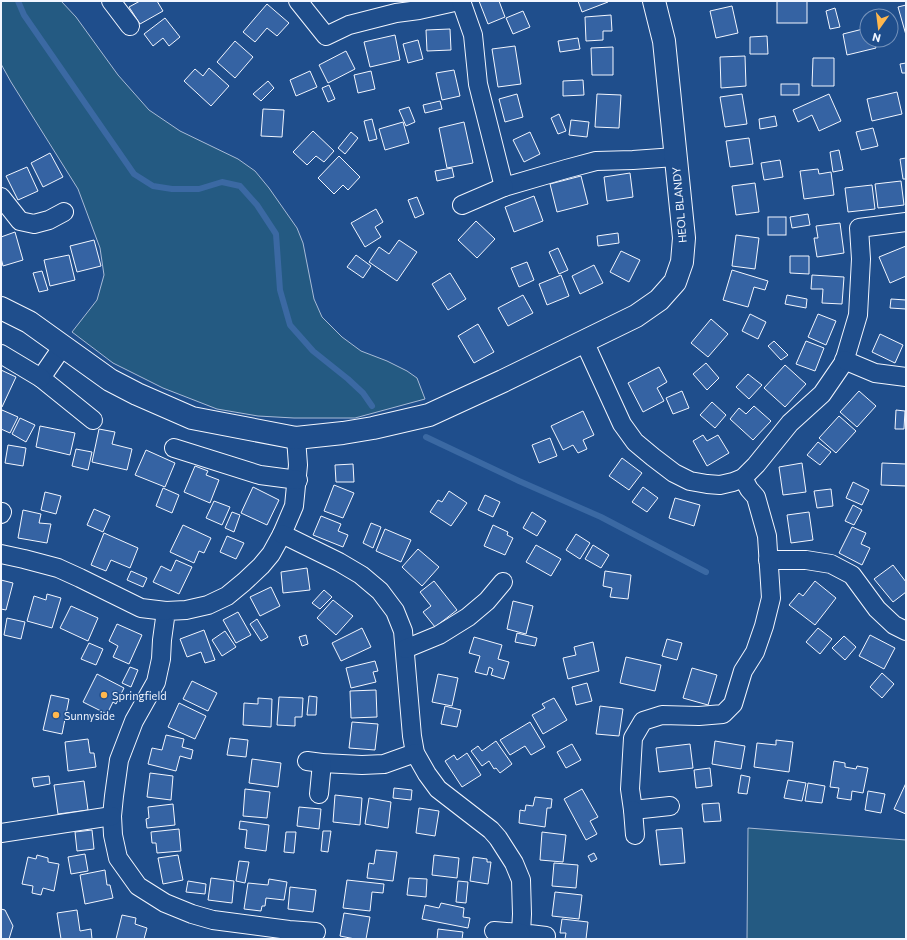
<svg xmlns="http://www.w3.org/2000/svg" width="907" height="940" font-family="Commissioner,sans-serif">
  <rect width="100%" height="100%" fill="#1f4e8c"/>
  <g fill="#245a82" stroke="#a8bbd7">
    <path d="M1,1H61L76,17L118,75L149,110L180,131L238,159L255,171L269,188L297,228L303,243L314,299L322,317L342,337L361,351L387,361L407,371L417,378L425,399L355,418H294L258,416L217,409L163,388L113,363L72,332L97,300L104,275L100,248L78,189L11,82L1,64Z"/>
    <path d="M748,828L906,840V939H747Z"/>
  </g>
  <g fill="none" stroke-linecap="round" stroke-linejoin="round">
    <g stroke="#3b69a3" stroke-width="6">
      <path d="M18,1L24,15L134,174L153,186L172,189H199L222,182L240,186L257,205L276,234L280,290L290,325L313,351L348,379L363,393L372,406"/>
      <path d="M426,437L519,481L601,517L706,572"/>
    </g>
  </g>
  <g fill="#3563a3" stroke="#f2f6ff">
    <path d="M140,1H157L163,11L140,24L129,7Z"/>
    <path d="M479,1H499L505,17L488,24Z"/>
    <path d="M578,1H608V2L582,12Z"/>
    <rect x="777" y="1" width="30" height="22"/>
    <path d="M267,4L289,23L277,36L267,28L255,42L243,32Z"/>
    <path d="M906,5V35L898,7Z"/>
    <path d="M732,6L738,33L716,38L710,11Z"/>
    <path d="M835,8L840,27L830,29L826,11Z"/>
    <path d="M523,11L530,27L513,34L506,18Z"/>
    <path d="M611,15L612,31H603V40L586,41L585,17Z"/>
    <path d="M165,18L180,37L169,46L163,38L153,46L144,34Z"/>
    <path d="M867,28V40H874L876,48L847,55L843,34Z"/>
    <path d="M450,29L451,50L427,51L426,30Z"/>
    <path d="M395,35L400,60L370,67L364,42Z"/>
    <path d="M767,36L768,54H750V37Z"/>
    <path d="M578,38L580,49L560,52L558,41Z"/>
    <path d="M418,40L423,59L408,63L403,44Z"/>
    <path d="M235,41L253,57L235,78L217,62Z"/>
    <path d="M515,46L521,84L498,87L492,49Z"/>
    <path d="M613,47V75H592L591,48Z"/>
    <path d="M346,51L355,69L328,83L319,65Z"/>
    <path d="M745,56L746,86L721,88L720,57Z"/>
    <path d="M813,58H834V86H812Z"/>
    <path d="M906,63V73H902L900,64Z"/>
    <path d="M209,68L229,86L211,106L184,81L195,69L203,76Z"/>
    <path d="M454,70L460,96L442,100L436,73Z"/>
    <path d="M310,71L317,87L296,96L290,80Z"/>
    <path d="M371,71L375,89L358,93L354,75Z"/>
    <path d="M583,80L584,95L563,96V81Z"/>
    <path d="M268,81L274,88L261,101L253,94Z"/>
    <rect x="781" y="84" width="18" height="11"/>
    <path d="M329,85L335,99L328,102L322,88Z"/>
    <path d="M897,92L902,114L872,121L867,99Z"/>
    <path d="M517,94L523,117L505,122L499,99Z"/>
    <path d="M597,94L621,95L619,128L595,127Z"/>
    <path d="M742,94L747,124L725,127L720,97Z"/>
    <path d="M829,94L841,121L819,131L812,115L798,122L793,110Z"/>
    <path d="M440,101L442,109L425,113L423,105Z"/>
    <path d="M409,107L415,122L406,126L399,110Z"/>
    <path d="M263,109L284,110L282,137L261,136Z"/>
    <path d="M559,114L566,131L558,134L551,118Z"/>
    <path d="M775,116L777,126L760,129L759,119Z"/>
    <path d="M372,119L377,139L369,141L364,121Z"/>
    <path d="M571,120L589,122L587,137L569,135Z"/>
    <path d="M403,122L409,143L385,150L379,129Z"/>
    <path d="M464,122L473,163L447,168L439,128Z"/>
    <path d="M873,128L878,146L861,150L856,132Z"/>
    <path d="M313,131L334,151L324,162L316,156L307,165L293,152Z"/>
    <path d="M351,132L358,138L345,154L338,148Z"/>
    <path d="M530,132L540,154L524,162L513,140Z"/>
    <path d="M749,138L753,164L730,167L726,141Z"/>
    <path d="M839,150L843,170L833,172L830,152Z"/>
    <path d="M50,153L63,177L43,187L31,163Z"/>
    <path d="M339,156L360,177L348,190L343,185L334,194L318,178Z"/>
    <path d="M906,158V179H903L900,159Z"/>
    <path d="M780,160L783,177L764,180L761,163Z"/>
    <path d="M27,167L38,191L18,200L6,176Z"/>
    <path d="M452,168L454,177L437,181L435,171Z"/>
    <path d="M818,169L819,174L831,172L834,195L804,199L800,171Z"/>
    <path d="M630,173L633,197L607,201L604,177Z"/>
    <path d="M581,176L588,204L557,212L550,184Z"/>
    <path d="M901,181L904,205L878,208L875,184Z"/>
    <path d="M755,183L759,212L736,215L732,186Z"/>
    <path d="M872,185L875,209L848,212L845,188Z"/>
    <path d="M534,196L543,221L514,232L505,207Z"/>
    <path d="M417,197L424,214L415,218L408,200Z"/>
    <path d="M376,209L383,222L375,227L381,237L365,247L351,223Z"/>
    <path d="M808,214L810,225L792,228L790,217Z"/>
    <rect x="768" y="217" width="18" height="18"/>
    <path d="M476,221L495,239L477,258L458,240Z"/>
    <path d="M840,223L844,253L817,257L814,238H818L816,226Z"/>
    <path d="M15,232L23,260L3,266L1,258V237Z"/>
    <path d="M618,233L619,243L598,246L597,236Z"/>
    <path d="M736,235L759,238L755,269L732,266Z"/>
    <path d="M94,240L101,266L77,272L70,246Z"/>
    <path d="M399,240L417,252L397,281L369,262L379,247L389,254Z"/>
    <path d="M906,246V276L890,283L879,257Z"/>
    <path d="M558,248L568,270L559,274L549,252Z"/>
    <path d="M621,251L640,260L629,282L610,272Z"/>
    <path d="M69,255L75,280L50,286L44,260Z"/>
    <path d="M356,255L371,266L363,278L347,267Z"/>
    <path d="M790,256H809V274L790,273Z"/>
    <path d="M527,262L534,280L519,287L511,268Z"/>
    <path d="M594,265L603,283L580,294L572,276Z"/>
    <path d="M732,270L768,281L765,290L754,287L748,307L723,300Z"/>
    <path d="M42,271L48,290L39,292L33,273Z"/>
    <path d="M450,273L466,299L448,310L432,284Z"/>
    <path d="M561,275L569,296L547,305L539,284Z"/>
    <path d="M812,275L844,277L842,304L822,303L823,289H811Z"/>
    <path d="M523,295L533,313L508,326L498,308Z"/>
    <path d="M787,295L807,299L806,308L785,304Z"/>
    <path d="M891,299L906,300V309L890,308Z"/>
    <path d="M750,314L766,322L758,339L742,331Z"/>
    <path d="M818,314L836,321L826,345L808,337Z"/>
    <path d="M711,319L728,334L708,357L691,343Z"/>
    <path d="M478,324L494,352L474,363L458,336Z"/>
    <path d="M880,334L903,345L895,363L872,352Z"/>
    <path d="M774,341L788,355L781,360L768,346Z"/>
    <path d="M806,341L824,348L815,371L796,364Z"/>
    <path d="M706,363L719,378L707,390L693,374Z"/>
    <path d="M785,365L806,384L785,407L764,388Z"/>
    <path d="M659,367L667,382L657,388L664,401L643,412L628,383Z"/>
    <path d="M1,370L16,377L2,407H1Z"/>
    <path d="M748,374L762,385L749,399L736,387Z"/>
    <path d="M682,391L689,408L673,414L666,398Z"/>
    <path d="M859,391L876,406L857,427L840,412Z"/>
    <path d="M712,402L726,415L715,428L700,415Z"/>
    <path d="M754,406L771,421L753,440L730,419L739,408L746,414Z"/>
    <path d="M2,410L18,417L10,433L1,429V413Z"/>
    <path d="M896,410L905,411L904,429H895Z"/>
    <path d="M583,411L594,435L583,440L587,449L578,453L573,445L563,450L551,426Z"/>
    <path d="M839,416L856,431L836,453L819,438Z"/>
    <path d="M20,418L35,425L26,442L12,434Z"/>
    <path d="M40,426L75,433L70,455L36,447Z"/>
    <path d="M99,429L115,432L112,444L132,449L127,470L92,462Z"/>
    <path d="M703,435L707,441L718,435L729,453L707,466L693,441Z"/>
    <path d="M550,438L557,456L539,463L532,445Z"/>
    <path d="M818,442L831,452L820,465L807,455Z"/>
    <path d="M8,445L26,448L23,466L5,463Z"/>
    <path d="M76,449L92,452L88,470L72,466Z"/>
    <path d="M146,450L175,463L165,487L135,475Z"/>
    <path d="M622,458L642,473L629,490L609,476Z"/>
    <path d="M802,463L806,492L783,495L779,467Z"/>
    <path d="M882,463L906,464V486L881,485Z"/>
    <path d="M353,464L354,482H336L335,465Z"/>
    <path d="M195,466L208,471L206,475L219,480L210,503L184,492Z"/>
    <path d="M853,482L869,490L862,505L846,498Z"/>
    <path d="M334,485L354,493L343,518L324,511Z"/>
    <path d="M253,487L279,500L267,525L241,513Z"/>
    <path d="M643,487L658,498L647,512L632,502Z"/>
    <path d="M163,488L179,495L172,513L156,506Z"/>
    <path d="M831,489L833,506L817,508L814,491Z"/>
    <path d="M449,491L467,503L451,526L430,512L438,500L442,502Z"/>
    <path d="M45,492L61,496L56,514L41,510Z"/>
    <path d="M485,495L500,502L493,517L478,510Z"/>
    <path d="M675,498L700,505L694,526L669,518Z"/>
    <path d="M214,501L230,507L222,525L206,518Z"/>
    <path d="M853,505L862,510L854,525L845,521Z"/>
    <path d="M94,509L110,516L103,532L87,525Z"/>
    <path d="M23,510L41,514L39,523L51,524L47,543L18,538Z"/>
    <path d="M232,512L240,515L234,532L225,528Z"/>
    <path d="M532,512L546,521L537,536L523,528Z"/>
    <path d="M809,512L813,540L791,543L787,515Z"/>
    <path d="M321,516L341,524L338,531L348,535L343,547L313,535Z"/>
    <path d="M371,523L381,527L373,548L363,543Z"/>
    <path d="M183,525L211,538L204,553L199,551L194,563L170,552Z"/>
    <path d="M493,525L508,532L507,535L513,538L505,555L484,546Z"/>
    <path d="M852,527L866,533L861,544L870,548L862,565L839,553Z"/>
    <path d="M385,529L411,540L401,562L376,551Z"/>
    <path d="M104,533L138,548L130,568L111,560L106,571L91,565Z"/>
    <path d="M576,534L590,543L580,559L566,550Z"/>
    <path d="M227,536L244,543L236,559L220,552Z"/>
    <path d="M536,545L561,559L551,576L526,562Z"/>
    <path d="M593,545L609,555L601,568L585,559Z"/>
    <path d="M418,549L439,567L422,586L402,567Z"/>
    <path d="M176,560L192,567L179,594L153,582L161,566L171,571Z"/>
    <path d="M893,565L906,582V592L893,602L874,579Z"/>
    <path d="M307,568L310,590L283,593L281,572Z"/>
    <path d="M131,571L147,578L143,587L127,580Z"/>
    <path d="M605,571L631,575L628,599L610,597L612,588L603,586Z"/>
    <path d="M1,580L13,583L6,610L1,609Z"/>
    <path d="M434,581L457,610L435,627L423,612L431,606L420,592Z"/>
    <path d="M815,581L836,598L815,625L789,605L799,593L803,596Z"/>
    <path d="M271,587L280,606L260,616L250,597Z"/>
    <path d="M324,590L332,597L320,609L312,603Z"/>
    <path d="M47,594L61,598L52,628L27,621L34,596L46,600Z"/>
    <path d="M333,600L353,616L336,635L317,618Z"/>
    <path d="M513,601L533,606L526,634L507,629Z"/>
    <path d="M71,606L98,618L88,641L60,628Z"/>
    <path d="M238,612L251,635L236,643L223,620Z"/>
    <path d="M7,618L25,622L21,639L4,635Z"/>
    <path d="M257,619L268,637L261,641L250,624Z"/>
    <path d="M117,624L142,635L129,664L113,657L118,646L109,641Z"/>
    <path d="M362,628L371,647L341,661L332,643Z"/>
    <path d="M818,628L832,639L820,654L806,642Z"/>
    <path d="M204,630L215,660L205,663L201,652L187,657L180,639Z"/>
    <path d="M225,631L236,647L222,656L212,640Z"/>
    <path d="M517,633L537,638L535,646L515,642Z"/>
    <path d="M306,635L308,644L302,646L299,637Z"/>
    <path d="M870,635L895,648L884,669L859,656Z"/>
    <path d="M844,636L856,647L845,660L832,648Z"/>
    <path d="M474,637L502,645L498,659L509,662L504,679L491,675L493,669L489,667L487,675L475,672L480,656L469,653Z"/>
    <path d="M667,639L682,643L677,660L662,656Z"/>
    <path d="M593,642L599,671L568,679L563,658L576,655L574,647Z"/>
    <path d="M89,643L103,649L96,665L81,659Z"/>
    <path d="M626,657L661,665L655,691L620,683Z"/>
    <path d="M375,661L378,671L373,672L376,682L351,688L346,668Z"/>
    <path d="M130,667L138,670L131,687L122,683Z"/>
    <path d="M692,668L717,675L708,705L683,698Z"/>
    <path d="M882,673L894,684L882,698L870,687Z"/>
    <path d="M97,674L124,688L116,704L113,702L107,714L83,702Z"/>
    <path d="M438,674L458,678L452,706L432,702Z"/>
    <path d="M192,681L217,693L208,711L183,699Z"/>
    <path d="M587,683L592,701L576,705L572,687Z"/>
    <path d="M376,690L377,717L351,718L350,691Z"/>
    <path d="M51,695L69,699L62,734L43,730Z"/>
    <path d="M309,696L317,697L316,715H307Z"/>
    <path d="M279,697L303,698L302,717H295V726L277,725Z"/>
    <path d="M258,698L272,699L271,727L243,725L244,703L258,704Z"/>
    <path d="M554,698L567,720L543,734L532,715L545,708L542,704Z"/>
    <path d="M179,703L206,716L195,739L168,727Z"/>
    <path d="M445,706L461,710L457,727L441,724Z"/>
    <path d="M600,706L623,709L619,736L596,734Z"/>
    <path d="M352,722L378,724L375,750L349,748Z"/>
    <path d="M530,722L545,747L531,755L525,746L510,755L500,740Z"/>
    <path d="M166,735L184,739L182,747L193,750L191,759L180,756L176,771L148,764L152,748L162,750Z"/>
    <path d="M230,738L248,740L246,757L227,755Z"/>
    <path d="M88,739L90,753H94L96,767L68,771L65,742Z"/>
    <path d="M776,740L793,742L789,772L754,767L757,743L776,745Z"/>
    <path d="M496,741L512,764L500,773L496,768L494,769L489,761L482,766L471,751L478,746L482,751Z"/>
    <path d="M715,741L745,746L741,769L712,764Z"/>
    <path d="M572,744L581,760L566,768L557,752Z"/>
    <path d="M690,744L693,768L659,772L656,748Z"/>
    <path d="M467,753L481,775L462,787L445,761L454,755L457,760Z"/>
    <path d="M252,759L281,763L278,787L249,783Z"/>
    <path d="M834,761L845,763V767L856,769L857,766L868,768L863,793L852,791L851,800L837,798L839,788L830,787Z"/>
    <path d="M710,768L712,786L696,788L694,770Z"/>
    <path d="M150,773L173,776L171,800L147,797Z"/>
    <path d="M741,775L750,777L747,794L738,793Z"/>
    <path d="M49,776L50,784L34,787L32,778Z"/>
    <path d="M788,780L806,783L802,801L784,798Z"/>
    <path d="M84,781L88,810L58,814L54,785Z"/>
    <path d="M808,783L825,786L822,803L805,801Z"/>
    <path d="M906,783V814L894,809Z"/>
    <path d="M394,788L412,790L411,800L393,798Z"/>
    <path d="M245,789L270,792L267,818L243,816Z"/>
    <path d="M582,789L598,817L590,821L597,834L586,840L564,799Z"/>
    <path d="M868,791L885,794L881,813L865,810Z"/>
    <path d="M335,795L362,798L360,825L333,822Z"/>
    <path d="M535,797L552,799L551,808H547L545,827L519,823L520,810L525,811L526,805L533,806Z"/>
    <path d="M369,798L391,802L388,828L365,824Z"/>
    <path d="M719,803L721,821L704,822L702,804Z"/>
    <path d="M173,804L175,825L147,828L146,819L149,818L148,807Z"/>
    <path d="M299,807L321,809L319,829L297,826Z"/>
    <path d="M419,808L439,811L435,836L416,833Z"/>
    <path d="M240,821L269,825L266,851L245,848L247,830L239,829Z"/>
    <path d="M682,828L685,863L660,865L656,830Z"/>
    <path d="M179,829L181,851L157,853L156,843H152L151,832Z"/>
    <path d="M92,830L94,849L77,851L75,832Z"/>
    <path d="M323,831H331L328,852L321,851Z"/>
    <path d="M286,832H296L294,853L284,852Z"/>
    <path d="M542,832L566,835L563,862L540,860Z"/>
    <path d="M376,850L397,852L393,881L367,878L369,863L374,864Z"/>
    <path d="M594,853L597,859L591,862L588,856Z"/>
    <path d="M85,854L88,871L71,874L68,857Z"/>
    <path d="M37,855L48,858V862L59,864L54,891L43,888L41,895L32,893L33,886L22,884L28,857L36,859Z"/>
    <path d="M178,855L183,880L163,884L158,858Z"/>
    <path d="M434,855L459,858L457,878L432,875Z"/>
    <path d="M473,857L487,859V862H491L488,884L470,881Z"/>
    <path d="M239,861L249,862L245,883L236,881Z"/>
    <path d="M554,863L578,865L576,888L552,886Z"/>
    <path d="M105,870L107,885H110L113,898L85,904L80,875Z"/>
    <path d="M211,878L234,881L232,903L208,900Z"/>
    <path d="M409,878L427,879L426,897L407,895Z"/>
    <path d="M269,879L287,882L284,900L266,898L265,906H262L261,911L244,909L248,883L268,885Z"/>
    <path d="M347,880L384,884L383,893L372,892L370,911L343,908Z"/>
    <path d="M188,881L206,884L205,894L186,892Z"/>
    <path d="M458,881L468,882L466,903L456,902Z"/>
    <path d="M290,887L316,890L313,912L288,909Z"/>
    <path d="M555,892L582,895L579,919L552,916Z"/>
    <path d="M441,903L464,908L463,917L470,918L468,928L422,919L425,905L439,908Z"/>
    <path d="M1,909L5,910L13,926L9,939H1Z"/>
    <path d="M77,910L80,931L91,929L92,939H61L57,913Z"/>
    <path d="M344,913L370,917L366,939H355L340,936Z"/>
    <path d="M122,915L136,918L135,924L147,928L144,939H116Z"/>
    <path d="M562,919L588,922L586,939H565L566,933H560Z"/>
    <path d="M438,929L463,932L462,939H437Z"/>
  </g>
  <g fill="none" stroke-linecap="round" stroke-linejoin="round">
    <g stroke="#f2f6ff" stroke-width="20">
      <g id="minor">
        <path d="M111,1L130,26"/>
        <path d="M298,1L326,36L349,25L396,13L419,10L459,1"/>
        <path d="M461,1L473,35L478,84L504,187L566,169L596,161L633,160L675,157"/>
        <path d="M1,197L20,221L34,224L49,220L64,212"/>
        <path d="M462,205L504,187"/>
        <path d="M584,341L622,424L635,442L653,457L674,473L690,481L707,484L720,485L733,482L743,478L756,465L790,423L822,394L844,362L858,315L861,259L859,228L906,222"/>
        <path d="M63,346L41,378L93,420"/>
        <path d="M1,354L41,378"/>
        <path d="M844,360L875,373L906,377"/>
        <path d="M296,438L298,465L294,506L282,534L271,554L261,566L244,582L227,596L208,605L186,610L166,611L162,640L161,659L156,682L134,721L119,760L114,796L112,816L113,835L118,858L138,886L165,903L192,914L213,920L289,930L316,932"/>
        <path d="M174,448L260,475L298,480"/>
        <path d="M1,514L2,512"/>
        <path d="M282,534L339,562L361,575L380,591L395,611L403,631L412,736L415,753L427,774L438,789L491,830L498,838L514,863L521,880L522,914L521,933L546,936"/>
        <path d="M1,554L24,559L58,568L80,578L141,608L166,611"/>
        <path d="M768,560H806L831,564L852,575L877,609L894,625L906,631"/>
        <path d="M405,649L439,635L468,617L487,601L503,582"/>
        <path d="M307,761L322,763L362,765L384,764L415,753"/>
        <path d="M319,794L322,763"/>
        <path d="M670,806L633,810L630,789L633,738L643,721L662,715L699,716L723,714L733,704L743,671L755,652L764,626L771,598L767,536L756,497L749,489L743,478"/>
        <path d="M633,810L635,835"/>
        <path d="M1,833L112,816"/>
        <path d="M494,931L521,933"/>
      </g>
    </g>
    <g stroke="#f2f6ff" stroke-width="24">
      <path id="tertiary" d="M1,308L29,322L110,380L137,394L192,418L296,438L343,433L373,428L429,415L503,381L636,316L659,300L675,282L682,262L684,238L664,41L654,1"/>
    </g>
    <use href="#minor" stroke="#1f4e8c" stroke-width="18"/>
    <use href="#tertiary" stroke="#1f4e8c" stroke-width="22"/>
  </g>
  <g fill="#ffb74d" stroke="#1f4e8c" stroke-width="1.5">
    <circle cx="104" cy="695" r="4"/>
    <circle cx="56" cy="715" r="4"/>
  </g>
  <g text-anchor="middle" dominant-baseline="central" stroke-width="3" stroke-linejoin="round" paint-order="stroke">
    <g font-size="11" fill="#f2f6ff" stroke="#1f4e8c">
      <text transform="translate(679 205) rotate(-95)">HEOL BLANDY</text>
    </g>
    <g font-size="11" fill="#f2f6ff" stroke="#1f4e8c" text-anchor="start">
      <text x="112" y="695">Springfield</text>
      <text x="64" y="715">Sunnyside</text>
    </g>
  </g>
  <rect width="907" height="940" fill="none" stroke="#f2f6ff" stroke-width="4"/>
  <g transform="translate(879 28) rotate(194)"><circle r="19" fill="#1f4e8c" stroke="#7391ba"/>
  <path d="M0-3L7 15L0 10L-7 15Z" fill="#ffb74d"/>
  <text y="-6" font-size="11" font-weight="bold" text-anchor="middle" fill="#f2f6ff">N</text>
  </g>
</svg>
